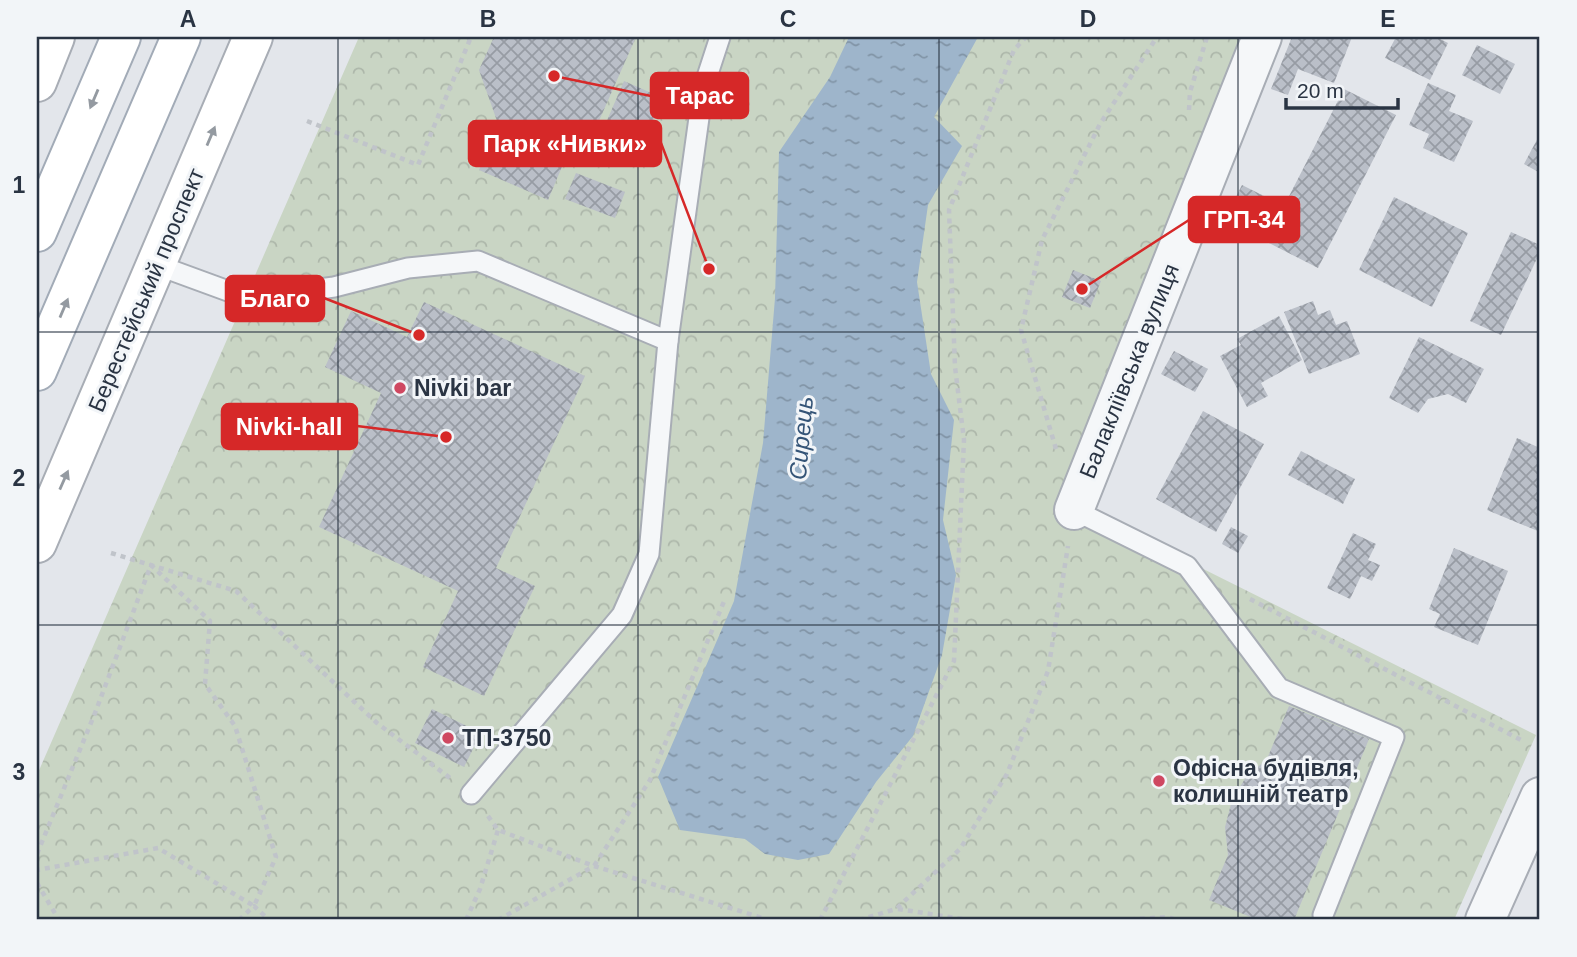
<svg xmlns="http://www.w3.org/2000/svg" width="1577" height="957" font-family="Arial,sans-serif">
  <defs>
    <pattern id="park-crowns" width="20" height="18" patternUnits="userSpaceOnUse" patternTransform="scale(1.75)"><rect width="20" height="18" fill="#c9d5c4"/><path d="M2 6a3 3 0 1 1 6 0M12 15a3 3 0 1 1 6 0" fill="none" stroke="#adb7aa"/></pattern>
    <pattern id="water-ripples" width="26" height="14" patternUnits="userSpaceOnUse" patternTransform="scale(1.75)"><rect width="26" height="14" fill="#9eb5cb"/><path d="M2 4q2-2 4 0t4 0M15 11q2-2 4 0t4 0" fill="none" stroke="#8194a6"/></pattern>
    <pattern id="building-cross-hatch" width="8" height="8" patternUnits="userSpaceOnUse" patternTransform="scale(1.75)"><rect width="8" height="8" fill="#babfc8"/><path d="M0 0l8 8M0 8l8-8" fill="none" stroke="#979ca4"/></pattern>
  </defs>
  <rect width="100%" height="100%" fill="#e3e6eb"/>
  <path fill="url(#park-crowns)" d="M359,37H1252L1069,502L1536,735L1454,920H37V775Z"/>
  <path fill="url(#water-ripples)" d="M849,37H978L934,117L962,146L928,205L917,282L931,374L954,420L943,520L956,575L942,655L913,736L876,782L829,854L798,860L765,854L745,839L680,830L658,777L734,601L763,443L775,298L779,152L830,77Z"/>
  <g fill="url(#building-cross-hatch)">
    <path d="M494,37H636L598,123L545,143L497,121L479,70Z"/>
    <path d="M1292,37H1352L1334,83L1298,69L1288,95L1271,89Z"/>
    <path d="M1396,37H1436L1448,43L1430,80L1385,58Z"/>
    <path d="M1477,45L1515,64L1500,94L1462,75Z"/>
    <path d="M624,81L663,98L641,149L602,132Z"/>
    <path d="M1428,83L1456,95L1449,111L1473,121L1454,162L1423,148L1429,134L1409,125Z"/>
    <path d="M1344,89L1396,115L1318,268L1224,220L1242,185L1284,206Z"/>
    <path d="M495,133L564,162L548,200L479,170Z"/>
    <path d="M1540,134V173L1524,164Z"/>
    <path d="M576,173L625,192L615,218L565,199Z"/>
    <path d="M1394,197L1468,233L1432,307L1359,270Z"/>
    <path d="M1511,232L1540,245V252L1501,335L1470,321Z"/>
    <path d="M1073,270L1101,281L1090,308L1062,297Z"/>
    <path d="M1313,301L1318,315L1330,310L1336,325L1347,321L1360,354L1309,374L1284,312Z"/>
    <path d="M424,302L585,376L496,568L535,586L484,696L423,667L458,591L319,527L381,393L325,367L351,311L407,337Z"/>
    <path d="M1279,316L1302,360L1261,383L1268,396L1247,407L1220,356L1241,345L1237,339Z"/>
    <path d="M1419,337L1484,369L1466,403L1448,394L1428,399L1418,413L1389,398Z"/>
    <path d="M1174,351L1208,369L1195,392L1161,374Z"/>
    <path d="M1203,411L1264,444L1216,532L1156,499Z"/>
    <path d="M1517,438L1540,448V532L1487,510Z"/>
    <path d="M1301,451L1355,479L1343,504L1288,475Z"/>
    <path d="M1231,527L1248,536L1238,553L1222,544Z"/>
    <path d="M1353,533L1376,544L1368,560L1380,565L1372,581L1361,576L1350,599L1327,588Z"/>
    <path d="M1454,548L1508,571L1478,645L1434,627L1440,614L1429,609Z"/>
    <path d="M1289,706L1369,739L1294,920H1258L1209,900L1228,855L1225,827L1232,800L1246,777L1267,759Z"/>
    <path d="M432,709L481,733L464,767L415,743Z"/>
  </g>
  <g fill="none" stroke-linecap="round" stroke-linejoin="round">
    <g stroke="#a8adb5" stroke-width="23">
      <g id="lane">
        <path d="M157,265L228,291L260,297L334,287L408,268L478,261L668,341"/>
        <path d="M1074,510L1187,566L1279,688L1394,737L1323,915"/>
        <path d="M471,794L622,615L649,554L668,341L703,89L720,37"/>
      </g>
    </g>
    <g stroke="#a8adb5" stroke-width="42">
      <g id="street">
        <path d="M1074,510L1262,37"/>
        <path d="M1485,920L1540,797"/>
      </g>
    </g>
    <g stroke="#a8adb5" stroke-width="42">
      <g id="secondary">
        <path d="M37,82L55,37"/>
        <path d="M37,543L253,37"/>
      </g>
    </g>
    <g stroke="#a2abb7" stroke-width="42">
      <g id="primary">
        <path d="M37,232L121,37"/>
        <path d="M37,371L181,37"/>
      </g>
    </g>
    <g stroke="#c0c4ca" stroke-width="4.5" stroke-dasharray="5 5" stroke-linecap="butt">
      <path d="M1189,110L1190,92L1207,37"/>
      <path d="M307,121L418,165L471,37"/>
      <path d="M1056,449L1021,330L1042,240L1100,124L1157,37"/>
      <path d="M111,553L236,591L377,723L450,778"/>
      <path d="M1250,599L1521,740"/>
      <path d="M488,816L498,830L594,866L650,780L725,599"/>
      <path d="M37,854L95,713L151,565L210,621L205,684L235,726L276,857L254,906L158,848L37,870"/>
      <path d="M37,883L59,920"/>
      <path d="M898,909L969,920"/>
      <path d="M239,920L254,906L269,920"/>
      <path d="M466,920L480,889L498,830"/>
      <path d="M498,920L594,866L769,920"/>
      <path d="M820,920L954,661L964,440L955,367L949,210L1014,50L1026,37"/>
      <path d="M859,920L896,909L960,849L1007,774L1048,671L1068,546"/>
      <path d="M1120,920L1168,917L1176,920"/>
    </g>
    <use href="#lane" stroke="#f5f7f9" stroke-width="19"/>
    <use href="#street" stroke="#f5f7f9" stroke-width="38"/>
    <use href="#secondary" stroke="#fff" stroke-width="38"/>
    <use href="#primary" stroke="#fff" stroke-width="38"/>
  </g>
  <defs><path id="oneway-solid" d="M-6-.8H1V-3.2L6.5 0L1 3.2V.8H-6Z" transform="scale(1.75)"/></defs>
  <g fill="#949aa1">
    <use href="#oneway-solid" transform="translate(94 99) rotate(113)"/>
    <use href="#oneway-solid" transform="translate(211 136) rotate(-67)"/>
    <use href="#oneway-solid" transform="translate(64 308) rotate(-67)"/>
    <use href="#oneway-solid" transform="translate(64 480) rotate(-66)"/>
  </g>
  <path fill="none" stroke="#2a3443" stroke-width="2" stroke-opacity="0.55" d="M338,37V920M638,37V920M939,37V920M1238,37V920M37,332H1540M37,625H1540"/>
  <g fill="#cf4861" stroke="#f2f5f8" stroke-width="2.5">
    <circle cx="400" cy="388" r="7"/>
    <circle cx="448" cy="738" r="7"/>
    <circle cx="1159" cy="781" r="7"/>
  </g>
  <g text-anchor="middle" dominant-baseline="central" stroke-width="6" stroke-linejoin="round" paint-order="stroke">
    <g font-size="23" fill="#2a3443" stroke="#f2f5f8">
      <text transform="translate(146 290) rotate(-67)">Берестейський проспект</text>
      <text transform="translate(1129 371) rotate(-68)">Балакліївська вулиця</text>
    </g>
    <g font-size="23" font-weight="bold" fill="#2a3443" stroke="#f2f5f8" text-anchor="start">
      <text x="414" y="388">Nivki bar</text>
      <text x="462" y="738">ТП-3750</text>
      <text x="1173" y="768">Офісна будівля,<tspan x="1173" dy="26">колишній театр</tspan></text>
    </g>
    <g font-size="24" font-style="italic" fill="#345477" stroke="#f2f5f8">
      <text transform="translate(801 438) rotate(-85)">Сирець</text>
    </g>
  </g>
  <path fill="none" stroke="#d62828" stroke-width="2.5" d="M554 76L651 96M709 269L661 143M1082 289L1189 220M419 335L324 298M446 437L357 426"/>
  <g fill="#d62828" stroke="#f2f5f8" stroke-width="2.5">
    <circle cx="554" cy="76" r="7"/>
    <circle cx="709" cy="269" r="7"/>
    <circle cx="1082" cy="289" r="7"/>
    <circle cx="419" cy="335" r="7"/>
    <circle cx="446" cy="437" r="7"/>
  </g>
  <g fill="#d62828" stroke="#d62828" stroke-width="2.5">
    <rect x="651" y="73" width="97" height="45" rx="7"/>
    <rect x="469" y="121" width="192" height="45" rx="7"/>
    <rect x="1189" y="197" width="110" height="45" rx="7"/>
    <rect x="226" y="276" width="98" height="45" rx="7"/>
    <rect x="222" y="404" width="135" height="45" rx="7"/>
  </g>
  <g font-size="24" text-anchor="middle" font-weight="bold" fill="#fff">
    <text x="700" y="104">Тарас</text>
    <text x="565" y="152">Парк «Нивки»</text>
    <text x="1244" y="228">ГРП-34</text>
    <text x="275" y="307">Благо</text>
    <text x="289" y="435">Nivki-hall</text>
  </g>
  <rect width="1577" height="957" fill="none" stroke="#f2f5f8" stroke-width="77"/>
  <path d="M1286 98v10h112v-10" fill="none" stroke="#2a3443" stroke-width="3.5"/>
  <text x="1297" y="98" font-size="21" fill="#2a3443" stroke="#f2f5f8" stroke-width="5" paint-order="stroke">20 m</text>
  <rect x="38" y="38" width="1500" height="880" fill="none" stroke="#2a3443" stroke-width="2.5"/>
  <g font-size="23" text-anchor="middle" font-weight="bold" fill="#2a3443">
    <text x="188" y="27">A</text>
    <text x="488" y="27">B</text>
    <text x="788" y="27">C</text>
    <text x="1088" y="27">D</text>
    <text x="1388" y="27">E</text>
    <text x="19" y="193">1</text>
    <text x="19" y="486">2</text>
    <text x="19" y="780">3</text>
  </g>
</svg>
